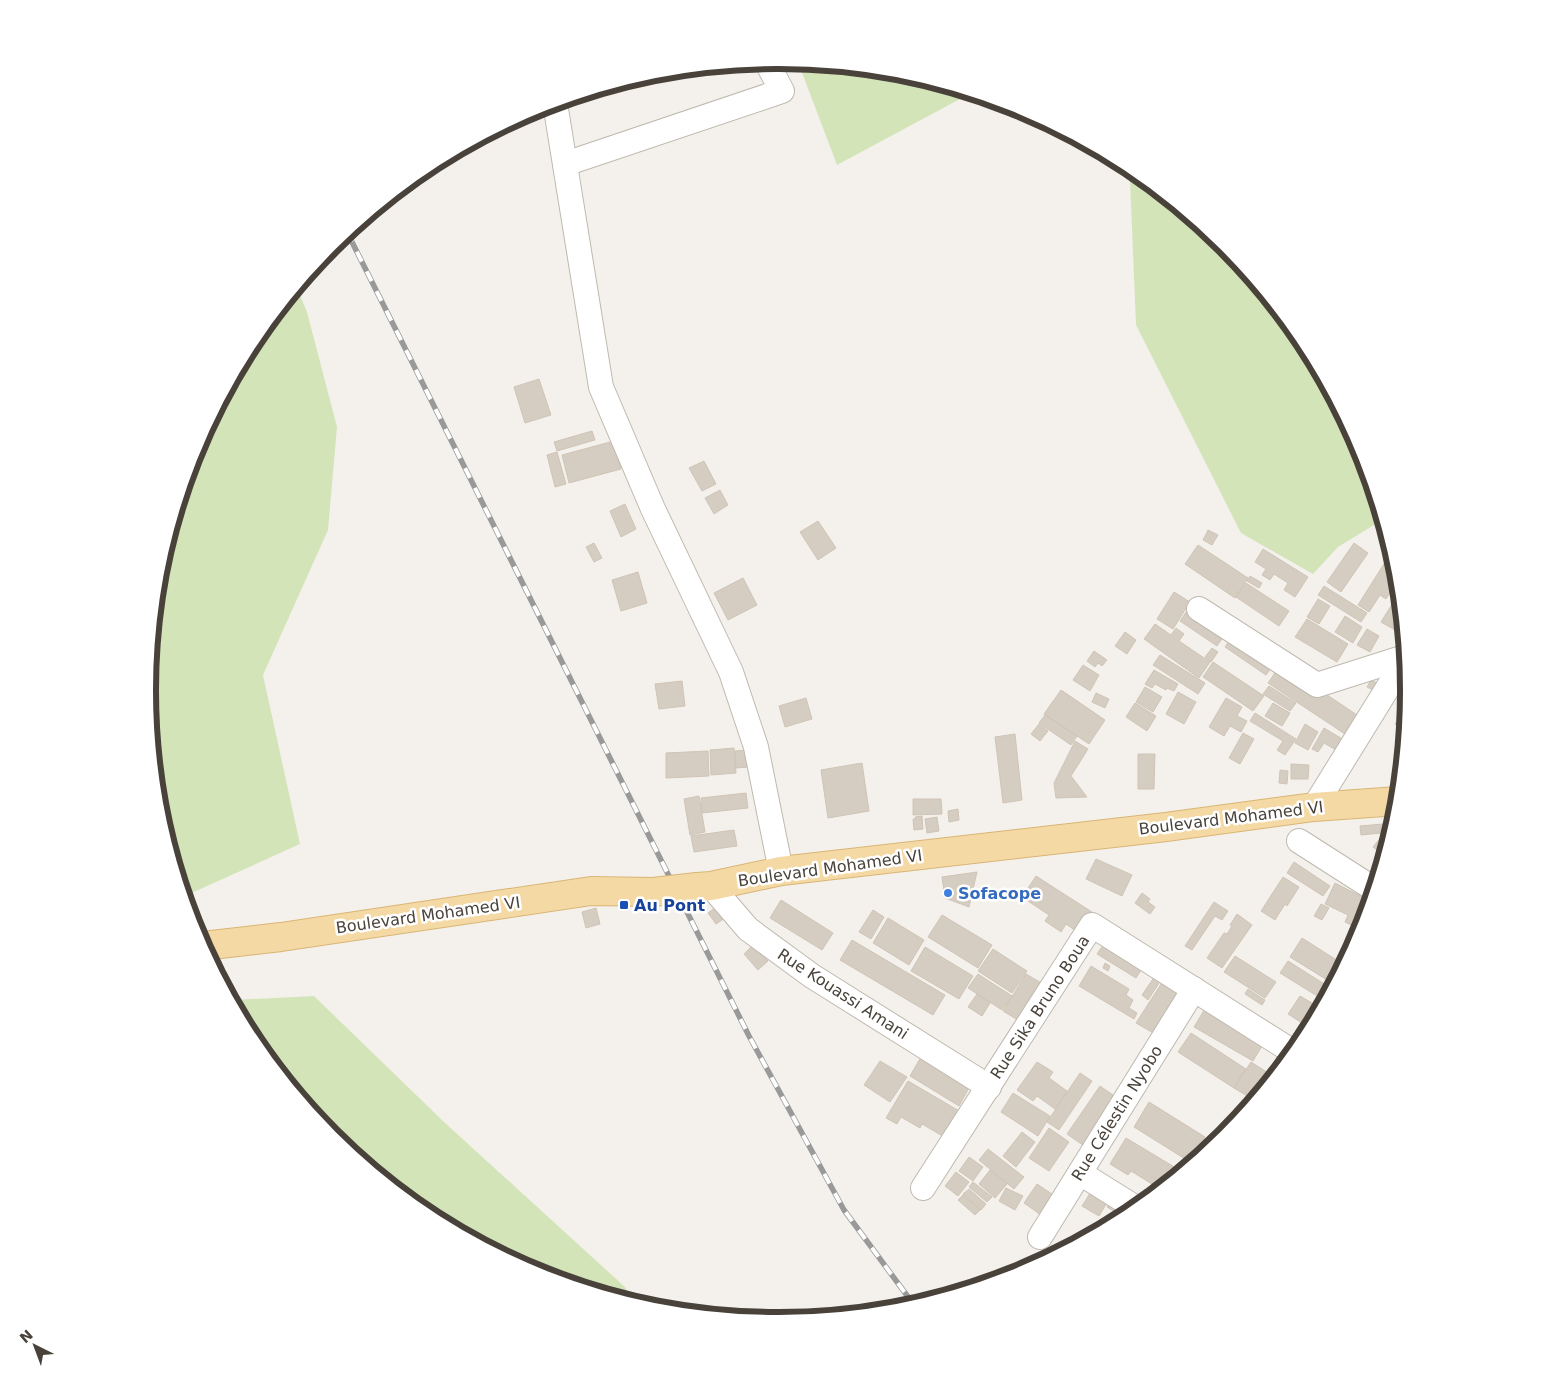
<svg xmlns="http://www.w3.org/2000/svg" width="1556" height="1381" font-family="'DejaVu Sans',sans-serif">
  <rect width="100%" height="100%" fill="#f4f1ec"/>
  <g fill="#d3e4b9">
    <path d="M798,62L901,72L989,99H960L837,165Z"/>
    <path d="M1121,163L1129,166L1224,245L1302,340L1361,449L1382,520L1338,547L1313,574L1241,533L1136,325L1130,180Z"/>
    <path d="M297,288L307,312L337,427L328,530L263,675L300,844L185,896L160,813L148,690L160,567L196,449L254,340Z"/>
    <path d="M314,996L444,1122L625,1287L633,1302L536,1273L427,1215L332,1136L254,1041L232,1000Z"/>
  </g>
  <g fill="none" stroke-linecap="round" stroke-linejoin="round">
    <path stroke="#afd6ea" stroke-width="5" d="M155,762L192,918"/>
  </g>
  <g fill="#d5cdc2" stroke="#cfc4b6">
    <path d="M539,379L551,415L525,423L514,387Z"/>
    <path d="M592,431L595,440L557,451L554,442Z"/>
    <path d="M614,441L621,469L569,483L562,455Z"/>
    <path d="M557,452L566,484L555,487L547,455Z"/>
    <path d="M704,461L716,484L702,491L689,468Z"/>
    <path d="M720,490L728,505L714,514L705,498Z"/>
    <path d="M625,504L636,529L621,537L610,511Z"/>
    <path d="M818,521L836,548L818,560L800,532Z"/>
    <path d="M1208,530L1218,535L1212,545L1203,540Z"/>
    <path d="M594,543L602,558L594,562L586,547Z"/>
    <path d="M1354,543L1368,553L1341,592L1327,582Z"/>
    <path d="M1198,545L1248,578L1235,598L1185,564Z"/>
    <path d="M1263,549L1308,577L1295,597L1284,590L1288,583L1274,574L1270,580L1262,575L1266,569L1255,562Z"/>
    <path d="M1389,556L1394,558L1398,580L1386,599L1380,595L1369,612L1358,605Z"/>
    <path d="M638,572L647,603L621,611L612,580Z"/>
    <path d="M1250,576L1262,583L1259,588L1247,581Z"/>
    <path d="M743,578L757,605L728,620L714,593Z"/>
    <path d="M1246,583L1289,611L1279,626L1236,597Z"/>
    <path d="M1324,586L1367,613L1361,622L1318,595Z"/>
    <path d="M1174,592L1190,602L1173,629L1157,619Z"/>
    <path d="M1399,593L1403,633L1402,634L1381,622Z"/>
    <path d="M1318,599L1330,606L1319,624L1307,617Z"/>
    <path d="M1191,605L1228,630L1217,646L1180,621Z"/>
    <path d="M1345,616L1362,627L1353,643L1335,632Z"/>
    <path d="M1307,619L1348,644L1337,662L1295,637Z"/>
    <path d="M1155,624L1171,635L1176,628L1184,634L1179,641L1210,662L1199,678L1144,639Z"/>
    <path d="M1367,629L1379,636L1370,652L1357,645Z"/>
    <path d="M1125,632L1136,640L1127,654L1115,646Z"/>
    <path d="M1233,635L1275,663L1266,675L1225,647Z"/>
    <path d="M1212,648L1218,652L1211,662L1205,657Z"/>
    <path d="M1094,651L1107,660L1102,666L1098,663L1095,667L1087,661Z"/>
    <path d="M1160,655L1205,683L1198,694L1153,665Z"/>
    <path d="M1213,662L1264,696L1253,711L1203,677Z"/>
    <path d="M1281,664L1363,719L1351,738L1268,683Z"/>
    <path d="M1083,665L1099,675L1090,691L1073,680Z"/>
    <path d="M1154,670L1178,684L1174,691L1167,688L1166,690L1155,684L1152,688L1145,684Z"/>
    <path d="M1371,680L1379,684L1375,691L1367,687Z"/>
    <path d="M682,681L685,706L659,709L655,684Z"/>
    <path d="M1269,686L1296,703L1290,711L1263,694Z"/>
    <path d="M1145,687L1162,697L1153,712L1136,702Z"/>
    <path d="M1061,690L1105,720L1089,744L1044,714Z"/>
    <path d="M1178,692L1196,702L1184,724L1166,714Z"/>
    <path d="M1096,693L1109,699L1105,708L1092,702Z"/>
    <path d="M806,698L812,719L785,727L779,706Z"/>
    <path d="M1226,698L1242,707L1237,716L1247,721L1241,732L1230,726L1224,736L1209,727Z"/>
    <path d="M1135,703L1156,716L1147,731L1126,717Z"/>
    <path d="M1273,703L1290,713L1282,726L1265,716Z"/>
    <path d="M1407,705L1405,730L1395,724Z"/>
    <path d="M1255,713L1296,739L1285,755L1277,750L1283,741L1250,721Z"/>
    <path d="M1045,715L1077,736L1071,745L1039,723Z"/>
    <path d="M1039,724L1048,731L1040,741L1031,734Z"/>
    <path d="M1305,724L1318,732L1308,750L1295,743Z"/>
    <path d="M1324,728L1349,743L1343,754L1324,743L1318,752L1312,749Z"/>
    <path d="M1243,733L1254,739L1240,764L1229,758Z"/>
    <path d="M1015,734L1022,800L1003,803L995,737Z"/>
    <path d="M1075,741L1088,749L1071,776L1087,797L1056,798L1054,783Z"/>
    <path d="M734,748L736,773L711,775L710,750Z"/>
    <path d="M748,750L749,767L736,768L735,751Z"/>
    <path d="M708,751L709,776L666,778V753Z"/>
    <path d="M1138,754H1155L1154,789H1138Z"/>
    <path d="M862,763L869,811L828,818L821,770Z"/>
    <path d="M1291,764L1309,765L1308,779H1291Z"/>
    <path d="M1280,770L1288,771L1287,784L1279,783Z"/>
    <path d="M746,793L748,808L702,813L701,798Z"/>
    <path d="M699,796L705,832L690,835L684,799Z"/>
    <path d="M913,799H941L942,814L913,815Z"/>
    <path d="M958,809L959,820L949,822L948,811Z"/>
    <path d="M922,816L923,829L914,830L913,819H916L915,817Z"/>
    <path d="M937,817L939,831L927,833L925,819Z"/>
    <path d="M1394,823L1391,832L1361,835L1360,826Z"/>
    <path d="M734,830L737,846L694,852L691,836Z"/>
    <path d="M1381,837L1387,842L1388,840L1384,855L1373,847Z"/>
    <path d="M1096,859L1132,875L1122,896L1086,879Z"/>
    <path d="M1294,862L1330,886L1323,896L1287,873Z"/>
    <path d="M977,872L969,907L945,898L942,877Z"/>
    <path d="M1036,876L1095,914L1082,935L1066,924L1061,932L1045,921L1049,915L1022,897Z"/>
    <path d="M1283,877L1299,887L1287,906L1285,904L1275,920L1261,911Z"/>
    <path d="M1335,883L1370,901L1362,927L1354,923L1353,926L1345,922L1348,915L1325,904Z"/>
    <path d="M1142,893L1150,899L1148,902L1155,907L1150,914L1135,903Z"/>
    <path d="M781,900L833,933L822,950L770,918Z"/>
    <path d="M1214,902L1228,911L1222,920L1215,916L1192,950L1185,946Z"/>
    <path d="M1321,904L1329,908L1322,920L1314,916Z"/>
    <path d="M719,905L728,916L716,924L708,913Z"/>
    <path d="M596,908L600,924L586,928L582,912Z"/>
    <path d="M873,910L884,917L871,939L859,932Z"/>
    <path d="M1237,914L1252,925L1222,968L1207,958L1224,933L1227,934L1232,926L1230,925Z"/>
    <path d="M942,915L992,945L978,968L928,937Z"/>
    <path d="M888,918L924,940L909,965L873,943Z"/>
    <path d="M1302,938L1343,964L1332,983L1290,957Z"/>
    <path d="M852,940L945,995L933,1015L840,960Z"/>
    <path d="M1106,941L1147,961L1136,978L1097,954Z"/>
    <path d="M753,945L768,961L758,970L744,954Z"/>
    <path d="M925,947L973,976L959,999L911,971Z"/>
    <path d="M993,949L1027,971L1012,993L978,971Z"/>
    <path d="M1235,956L1276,982L1265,998L1224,972Z"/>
    <path d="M1288,961L1329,987L1322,999L1280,973Z"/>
    <path d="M1105,963L1110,966L1108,971L1103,968Z"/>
    <path d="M1091,966L1129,989L1126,995L1133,1000L1129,1008L1137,1013L1134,1019L1079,986Z"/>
    <path d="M978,974L1012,996L1002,1010L968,988Z"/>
    <path d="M1026,974L1043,984L1021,1022L1003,1011Z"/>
    <path d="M1155,976L1161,980L1148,1000L1142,995Z"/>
    <path d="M1163,981L1181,993L1155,1034L1136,1023Z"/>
    <path d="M1248,989L1265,1000L1262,1005L1245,994Z"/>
    <path d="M977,994L990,1003L982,1016L968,1007Z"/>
    <path d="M1300,996L1317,1006L1305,1025L1288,1014Z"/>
    <path d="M1209,1002L1268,1036L1253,1061L1194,1027Z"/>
    <path d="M1191,1033L1246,1069L1234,1088L1178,1052Z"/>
    <path d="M921,1057L970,1086L959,1106L910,1076Z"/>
    <path d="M880,1061L907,1077L890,1102L864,1085Z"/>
    <path d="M1037,1062L1053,1072L1049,1078L1067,1091L1055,1109L1037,1096L1033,1101L1017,1090Z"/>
    <path d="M1251,1062L1273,1076L1254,1100L1234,1088Z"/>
    <path d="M1080,1073L1092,1081L1059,1130L1047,1122Z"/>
    <path d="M908,1081L961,1112L946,1138L922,1124L920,1128L901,1117L897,1124L886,1118Z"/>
    <path d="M1100,1086L1120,1100L1087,1148L1067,1134Z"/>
    <path d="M1013,1093L1050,1116L1038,1136L1001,1112Z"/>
    <path d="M1149,1102L1205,1137L1190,1162L1134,1127Z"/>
    <path d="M1239,1112L1242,1114L1224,1136Z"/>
    <path d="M1049,1128L1069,1142L1049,1171L1029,1158Z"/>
    <path d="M1022,1132L1035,1142L1016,1167L1003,1156Z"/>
    <path d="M1126,1138L1181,1171L1180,1173L1160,1189L1131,1171L1128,1175L1110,1164Z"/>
    <path d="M988,1149L1024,1177L1014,1189L979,1160Z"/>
    <path d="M969,1157L983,1167L973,1181L959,1171Z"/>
    <path d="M990,1170L1007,1184L995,1198L979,1184Z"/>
    <path d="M956,1172L969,1182L958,1196L945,1186Z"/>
    <path d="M973,1182L992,1197L987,1202L969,1187Z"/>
    <path d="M1037,1184L1055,1196L1041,1215L1024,1203Z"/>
    <path d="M1094,1187L1111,1196L1099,1216L1082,1206Z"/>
    <path d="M1006,1188L1023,1196L1015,1210L999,1201Z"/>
    <path d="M969,1189L986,1204L981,1210L963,1194Z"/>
    <path d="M963,1195L980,1210L975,1215L958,1200Z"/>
    <path d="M1112,1199L1128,1215L1124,1217L1107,1207Z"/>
  </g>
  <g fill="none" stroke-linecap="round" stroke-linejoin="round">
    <g stroke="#bfb9af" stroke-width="26">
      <g id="minor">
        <path d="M555,103L601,387L653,509L731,672L756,747L781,871"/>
        <path d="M565,164L782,91L766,61"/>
        <path d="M1199,609L1317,685L1405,657"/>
        <path d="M1314,807L1405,660"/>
        <path d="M1299,841L1374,889"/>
        <path d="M711,886L748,929L812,976L989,1087"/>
        <path d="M1080,1173L1136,1208"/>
        <path d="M923,1188L1092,925L1293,1052"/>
        <path d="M1040,1237L1194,989"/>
      </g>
    </g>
    <g stroke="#d9b575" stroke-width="30">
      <g id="major">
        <path d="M697,887L711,886L781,871L1166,827L1314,807L1398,801"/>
        <path d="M203,946L281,937L591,891L653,892"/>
      </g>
    </g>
    <use href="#minor" stroke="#fff" stroke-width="24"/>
    <use href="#major" stroke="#f5d9a4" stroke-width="28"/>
    <g stroke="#999" stroke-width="5.5">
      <path id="rail" d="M347,232L749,1036L844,1210L914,1305"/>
    </g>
    <use href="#rail" stroke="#fff" stroke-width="4" stroke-dasharray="11" stroke-linecap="butt"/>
    <g stroke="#d9b575" stroke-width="30" stroke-linecap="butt">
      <path id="major-bridge" d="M653,892L697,887"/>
    </g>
    <use href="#major-bridge" stroke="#f5d9a4" stroke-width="28"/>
  </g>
  <circle fill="#3f7fe0" stroke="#fff" stroke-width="2" cx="948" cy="893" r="5"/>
  <rect fill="#1a4fb4" stroke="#fff" stroke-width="2" x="619" y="900" width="10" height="10" rx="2.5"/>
  <g text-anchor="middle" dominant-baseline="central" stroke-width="5" stroke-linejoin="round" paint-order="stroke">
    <g font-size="16" fill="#48423a" stroke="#fff">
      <text transform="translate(1231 818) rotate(-7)">Boulevard Mohamed VI</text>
      <text transform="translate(830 868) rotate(-8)">Boulevard Mohamed VI</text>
      <text transform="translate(428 915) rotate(-8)">Boulevard Mohamed VI</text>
      <text transform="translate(843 994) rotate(33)">Rue Kouassi Amani</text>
      <text transform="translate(1040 1007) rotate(-57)">Rue Sika Bruno Boua</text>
      <text transform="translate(1117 1113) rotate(-58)">Rue Célestin Nyobo</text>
    </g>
    <g font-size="16" font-weight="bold" fill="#366cbe" stroke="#fff" text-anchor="start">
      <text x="958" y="893">Sofacope</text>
    </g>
    <g font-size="16" font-weight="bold" fill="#164399" stroke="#fff" text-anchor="start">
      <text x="634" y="905">Au Pont</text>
    </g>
  </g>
  <path d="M0 0H1556V1381H0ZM777 69H779A621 621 0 0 1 1400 690V691A621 621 0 0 1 779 1312H777A621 621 0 0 1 156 691V690A621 621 0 0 1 777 69Z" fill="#fff" fill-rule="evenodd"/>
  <path fill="none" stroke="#48423a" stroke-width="6" d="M777 69H779A621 621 0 0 1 1400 690V691A621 621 0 0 1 779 1312H777A621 621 0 0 1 156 691V690A621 621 0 0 1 777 69Z"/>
  <g transform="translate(35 1346) rotate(318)" stroke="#ffffff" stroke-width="4" paint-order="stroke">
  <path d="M0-4L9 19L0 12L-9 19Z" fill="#48423a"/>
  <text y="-8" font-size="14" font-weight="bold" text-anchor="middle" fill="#48423a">N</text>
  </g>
</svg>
